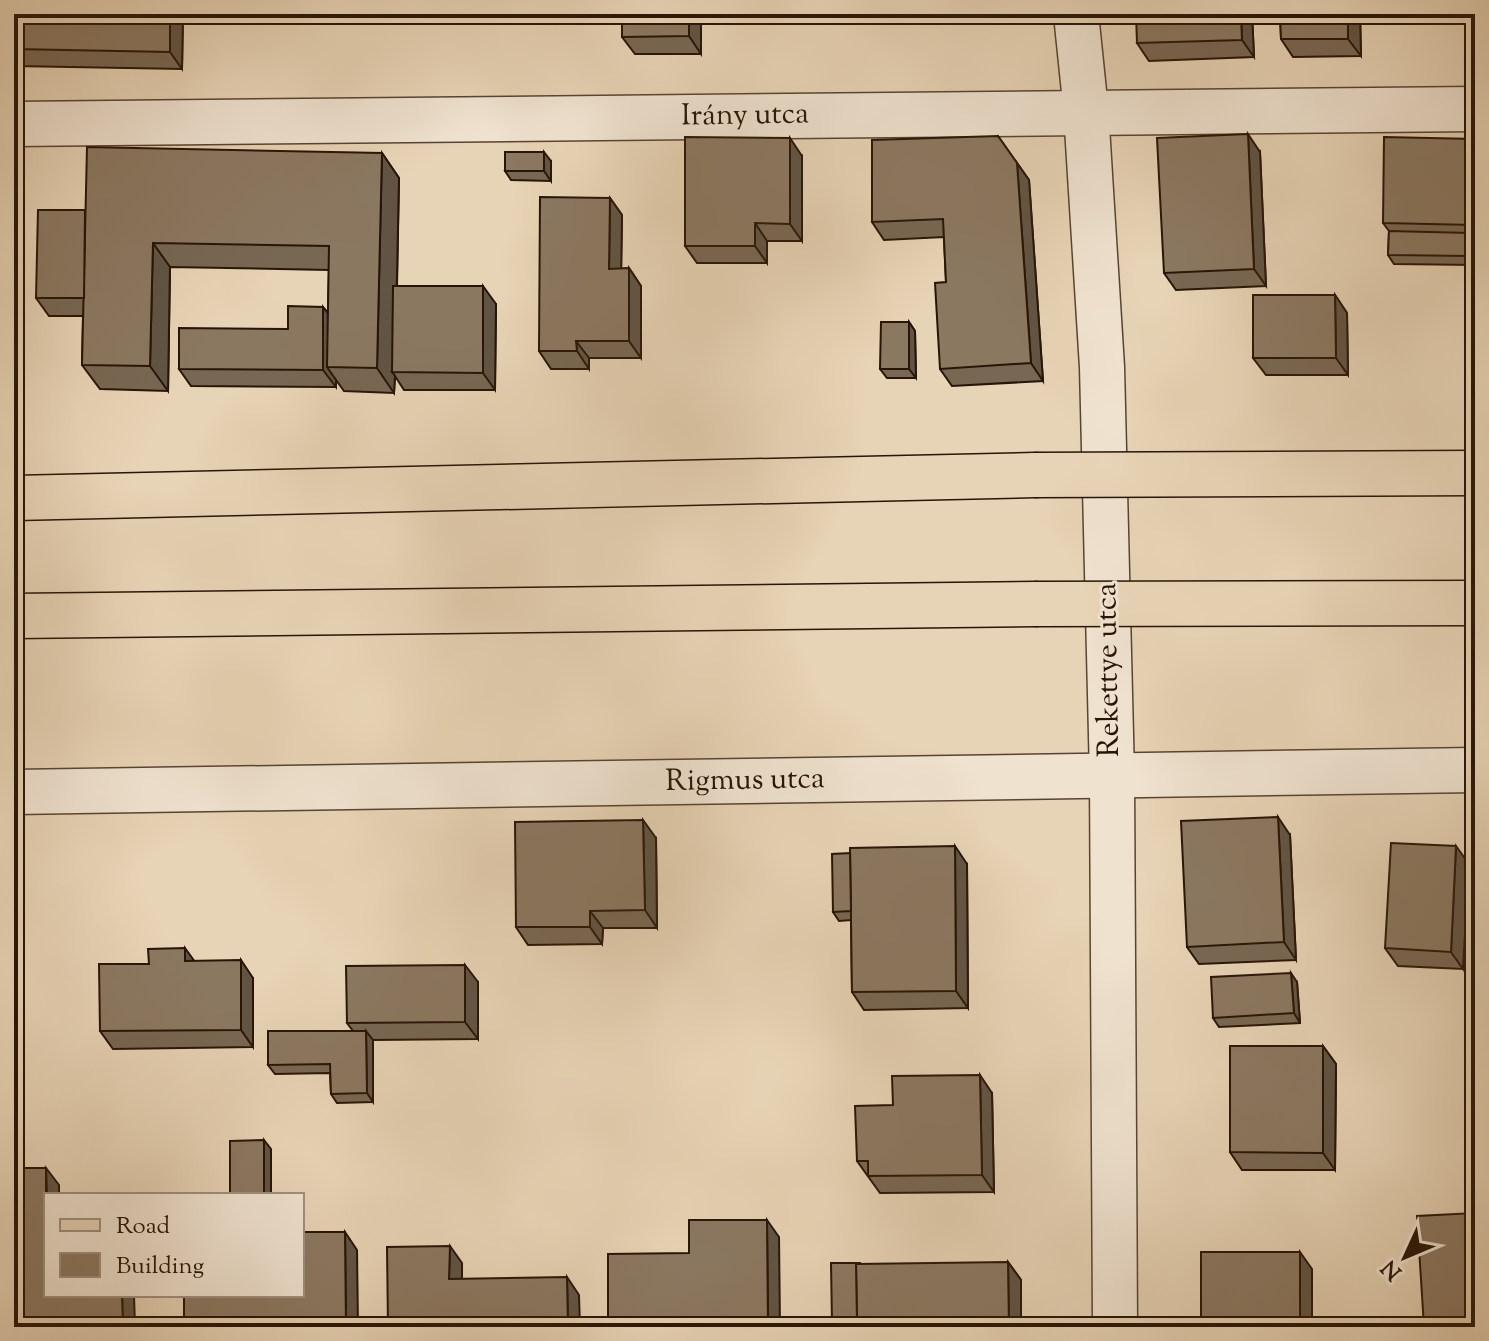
<svg xmlns="http://www.w3.org/2000/svg" width="1489" height="1341" font-family="'Sorts Mill Goudy',serif">
  <rect width="100%" height="100%" fill="#e7d3b5"/>
  <filter id="stains"><feTurbulence type="fractalNoise" baseFrequency=".0025" numOctaves="4"/><feColorMatrix values="0 0 0 0 .2 0 0 0 0 .09 0 0 0 0 .02 0 0 0 .5 -.17"/></filter>
  <radialGradient id="worn" r=".72"><stop offset=".6" stop-color="#630" stop-opacity="0"/><stop offset="1" stop-color="#630" stop-opacity=".3"/></radialGradient>
  <g fill="none" stroke-linecap="round" stroke-linejoin="round">
    <g stroke="#584432" stroke-width="47">
      <g id="minor">
        <path d="M1076,14L1086,111L1102,367L1112,776L1115,1327"/>
        <path d="M14,124L1475,109"/>
        <path d="M14,792L1475,770"/>
      </g>
    </g>
    <g stroke="#281507" stroke-width="47">
      <g id="major">
        <path d="M14,498L1035,475"/>
        <path d="M14,616L1035,604"/>
      </g>
    </g>
    <use href="#minor" stroke="#efe2cf" stroke-width="44"/>
    <use href="#major" stroke="#e7d3b5" stroke-width="44"/>
    <g stroke="#281507" stroke-width="47" stroke-linecap="butt">
      <g id="major-bridge">
        <path d="M1035,475L1475,473"/>
        <path d="M1035,604L1475,603"/>
      </g>
    </g>
    <use href="#major-bridge" stroke="#e7d3b5" stroke-width="44"/>
  </g>
  <g fill="#786753" stroke="#281507" stroke-width="2">
    <path d="M14,14H183L182,69L14,66Z"/>
    <path d="M622,14H701V54H635L622,37Z"/>
    <path d="M791,14H914V16H792Z"/>
    <path d="M1252,14L1254,57L1149,61L1137,43Z"/>
    <path d="M1280,14H1360L1361,56L1293,57L1281,39Z"/>
    <path d="M998,136L1029,180L1043,381L952,386L940,369L946,282L944,237L884,240L872,222Z"/>
    <path d="M1475,139V265L1394,264L1388,255L1389,231L1383,223Z"/>
    <path d="M1260,152L1266,286L1176,290L1164,273Z"/>
    <path d="M382,153L399,178L397,286L496,304L495,390H404L395,376L394,393L344,391L336,380V387L191,386L179,369L288,329L323,307L328,313L329,270L170,267L168,391L100,389L82,365L83,316H49L36,298L85,210Z"/>
    <path d="M802,156V241H767V263H697L685,246Z"/>
    <path d="M551,161V181L511,180L505,171Z"/>
    <path d="M610,198L622,215L621,269L629,268L641,286V358H589V369H551L539,351Z"/>
    <path d="M1335,295L1347,313L1348,375H1266L1253,358Z"/>
    <path d="M909,322L915,331L916,378H887L880,369Z"/>
    <path d="M1290,835L1296,960L1199,964L1187,947Z"/>
    <path d="M656,838L657,928H603L602,944L528,945L516,927Z"/>
    <path d="M967,864L968,1008L864,1010L852,992L851,920L839,921L833,912Z"/>
    <path d="M1469,864L1463,969L1398,966L1385,948Z"/>
    <path d="M194,961L253,978V1047L113,1049L100,1031Z"/>
    <path d="M478,982V1039L372,1040L373,1102L337,1103L331,1094L330,1073L275,1074L268,1065L353,1031L347,1023Z"/>
    <path d="M1297,982L1300,1023L1219,1027L1213,1018Z"/>
    <path d="M1323,1046L1336,1064L1335,1170H1242L1230,1152Z"/>
    <path d="M992,1093L994,1192L880,1193L857,1161L893,1105Z"/>
    <path d="M1008,1262L1021,1280V1327H835L832,1323Z"/>
  </g>
  <g fill="#615444" stroke="#281507" stroke-width="2">
    <path d="M170,14H183L182,69L170,52Z"/>
    <path d="M689,14H701V54L689,36Z"/>
    <path d="M1241,14H1252L1254,57L1242,40Z"/>
    <path d="M1348,14H1360L1361,56L1348,39Z"/>
    <path d="M1248,134L1260,152L1266,286L1254,269Z"/>
    <path d="M790,138L802,156V241L790,224Z"/>
    <path d="M544,152L551,161V181L544,171Z"/>
    <path d="M382,153L399,178L395,372H392L395,376L394,393L377,368Z"/>
    <path d="M1017,163L1029,180L1043,381L1031,363Z"/>
    <path d="M610,198L622,215L621,286L609,269Z"/>
    <path d="M755,223L767,241V263L755,246Z"/>
    <path d="M1470,233L1475,240V263L1470,256Z"/>
    <path d="M153,243L170,267L168,391L150,366Z"/>
    <path d="M629,268L641,286V358L629,341Z"/>
    <path d="M483,286L496,304L495,390L483,373Z"/>
    <path d="M1335,295L1347,313L1348,375L1336,358Z"/>
    <path d="M323,307L336,324L327,367L336,380V387L323,370Z"/>
    <path d="M909,322L915,331L916,378L909,369Z"/>
    <path d="M576,341L589,358V369L577,351Z"/>
    <path d="M1278,817L1290,835L1296,960L1284,942Z"/>
    <path d="M643,820L656,838L657,928L645,910Z"/>
    <path d="M955,846L967,864L968,1008L956,991Z"/>
    <path d="M1456,846L1469,864L1463,969L1451,952Z"/>
    <path d="M590,911L603,928L602,944L590,927Z"/>
    <path d="M185,948L198,966L185,961Z"/>
    <path d="M241,960L253,978V1047L241,1030Z"/>
    <path d="M465,965L478,982V1039L465,1022Z"/>
    <path d="M1291,973L1297,982L1300,1023L1294,1013Z"/>
    <path d="M366,1031L373,1040V1102L367,1093Z"/>
    <path d="M1323,1046L1336,1064L1335,1170L1323,1153Z"/>
    <path d="M980,1075L992,1093L994,1192L982,1175Z"/>
    <path d="M264,1140L271,1149V1195H264Z"/>
    <path d="M46,1168L59,1185V1195H47Z"/>
    <path d="M767,1220L779,1237L780,1327H768Z"/>
    <path d="M345,1232L357,1250L358,1327H346Z"/>
    <path d="M450,1246L462,1263V1296L449,1279Z"/>
    <path d="M1300,1252L1312,1269V1327H1300Z"/>
    <path d="M1008,1262L1021,1280V1327H1009Z"/>
    <path d="M567,1277L579,1295L580,1327H568Z"/>
    <path d="M122,1295H134L135,1327H123Z"/>
  </g>
  <g fill="#8b7861" stroke="#281507" stroke-width="2">
    <path d="M14,14H170V52L14,49Z"/>
    <path d="M622,14H689V36L622,37Z"/>
    <path d="M1136,14H1241L1242,40L1137,43Z"/>
    <path d="M1280,14H1348V39H1281Z"/>
    <path d="M1248,134L1254,269L1164,273L1157,138Z"/>
    <path d="M998,136L1017,163L1031,363L940,369L935,283L946,282L943,219L872,222V140Z"/>
    <path d="M685,137L790,138V224L755,223V246H685Z"/>
    <path d="M1384,137L1475,139V225L1383,223Z"/>
    <path d="M87,147L382,153L377,368L327,367L329,246L153,243L150,366L82,365Z"/>
    <rect x="505" y="152" width="39" height="19"/>
    <path d="M540,197L610,198L609,269L629,268V341H576L577,351H539Z"/>
    <path d="M38,210H85L84,298H36Z"/>
    <path d="M1389,231L1470,233V256L1388,255Z"/>
    <path d="M393,286H483V373L392,372Z"/>
    <path d="M1253,295H1335L1336,358H1253Z"/>
    <path d="M288,306L323,307V370L179,369V328L288,329Z"/>
    <path d="M881,322H909V369H880Z"/>
    <path d="M1278,817L1284,942L1187,947L1181,821Z"/>
    <path d="M643,820L645,910L590,911V927H516L515,822Z"/>
    <path d="M1391,843L1456,846L1451,952L1385,948Z"/>
    <path d="M955,846L956,991L852,992L850,848Z"/>
    <path d="M850,853L851,911L833,912L832,854Z"/>
    <path d="M185,948V961L241,960V1030L100,1031L99,964H149L148,949Z"/>
    <path d="M465,965V1022L347,1023L346,966Z"/>
    <path d="M1291,973L1294,1013L1213,1018L1211,977Z"/>
    <path d="M268,1031H366L367,1093L331,1094L330,1064L268,1065Z"/>
    <path d="M1230,1046H1323V1153L1230,1152Z"/>
    <path d="M980,1075L982,1175L868,1176V1161H857L855,1106L893,1105L892,1076Z"/>
    <path d="M264,1140V1195H230V1141Z"/>
    <path d="M14,1168H46V1295H122L123,1327H14Z"/>
    <path d="M1475,1213V1327H1424L1417,1216Z"/>
    <path d="M689,1220H767L768,1327H608V1254L689,1253Z"/>
    <path d="M302,1232H345L346,1327H184V1295H302Z"/>
    <path d="M450,1246L449,1279L567,1277L568,1327H388L387,1247Z"/>
    <rect x="1201" y="1252" width="99" height="75"/>
    <path d="M1008,1262L1009,1327H857L856,1264Z"/>
    <path d="M831,1263H861L856,1264L857,1322L832,1323Z"/>
  </g>
  <g text-anchor="middle" dominant-baseline="central" stroke-width="6" stroke-linejoin="round" paint-order="stroke">
    <g font-size="30" fill="#281507" stroke="#efe2cf">
      <text transform="translate(745 116) rotate(-1)">Irány utca</text>
      <text transform="translate(1109 670) rotate(-91)">Rekettye utca</text>
      <text transform="translate(745 781) rotate(-1)">Rigmus utca</text>
    </g>
  </g>
  <rect width="1489" height="1341" fill="none" stroke="#e7d3b5" stroke-width="48"/>
  <rect x="16" y="16" width="1457" height="1309" fill="none" stroke="#281507" stroke-width="4"/>
  <rect x="24" y="24" width="1441" height="1293" fill="none" stroke="#281507" stroke-width="2"/>
  <rect x="44" y="1193" width="260" height="104" fill="#efe2cf" stroke="#9f907f" stroke-width="2"/>
  <rect x="60" y="1219" width="40" height="12" fill="#e7d3b5" stroke="#9f907f" stroke-width="2"/>
  <text x="116" y="1233" font-size="24" fill="#281507">Road</text>
  <rect x="60" y="1253" width="40" height="24" fill="#8b7861" stroke="#9f907f" stroke-width="2"/>
  <text x="116" y="1273" font-size="24" fill="#281507">Building</text>
  <g transform="translate(1405 1257) rotate(226)" stroke="#efe2cf" stroke-width="6" paint-order="stroke">
  <path d="M0-6L14 30L0 20L-14 30Z" fill="#281507"/>
  <text y="-12" font-size="22" font-weight="bold" text-anchor="middle" fill="#281507">N</text>
  </g>
  <rect width="100%" height="100%" filter="url(#stains)"/>
  <rect width="100%" height="100%" fill="url(#worn)"/>
</svg>
